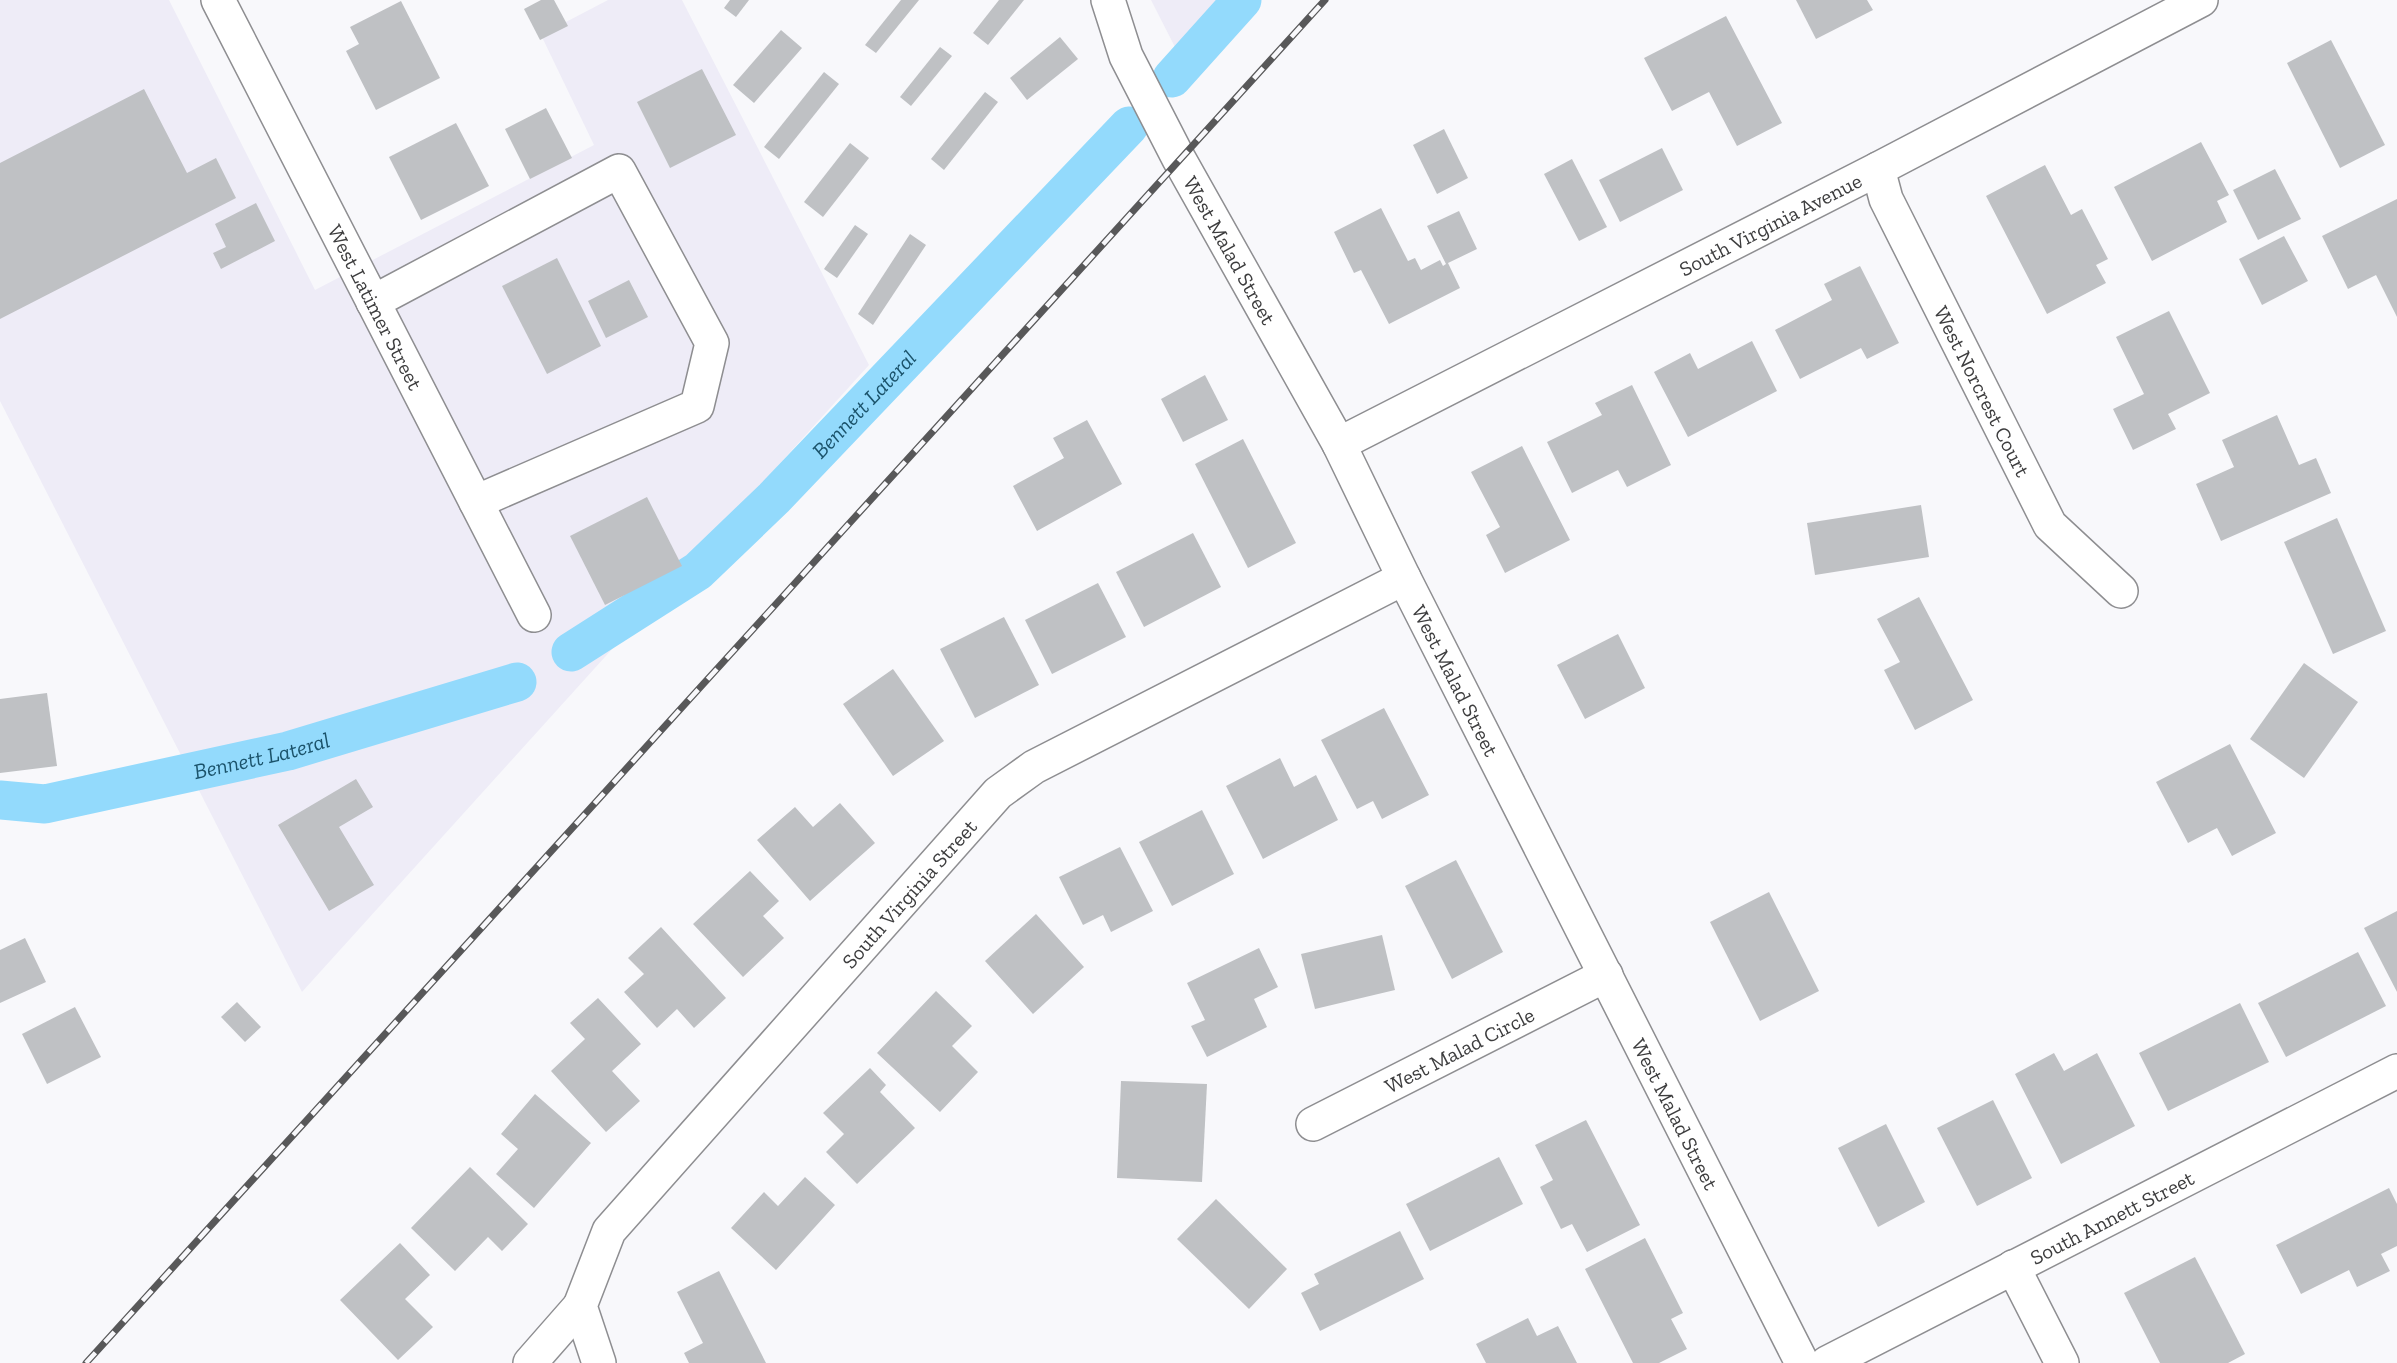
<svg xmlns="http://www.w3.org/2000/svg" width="2397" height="1363" font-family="'Zilla Slab',serif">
  <rect width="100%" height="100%" fill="#f8f8fb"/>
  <g fill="#eeecf7">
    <path d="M0,0H169L315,290L594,145L541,35L608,0H682L869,365L302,992L0,401Z"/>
    <path d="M1151,0H1224L1177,51Z"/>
  </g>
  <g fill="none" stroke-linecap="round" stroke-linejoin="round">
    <g stroke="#93dafc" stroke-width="39">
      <path d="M1172,78L1242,0"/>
      <path id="s1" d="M571,652L698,571L774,498L1129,126"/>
      <path id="s2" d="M0,800L45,804L288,751L517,682"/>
    </g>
  </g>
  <g fill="#bfc1c4">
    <path d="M541,0H554L568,26L540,40L524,9Z"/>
    <path d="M730,0H749L736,17L724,8Z"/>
    <path d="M901,0H919L876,53L865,45Z"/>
    <path d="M999,0H1024L988,45L973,33Z"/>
    <path d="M1796,0H1867L1873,10L1816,39Z"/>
    <path d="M401,1L440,78L376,110L346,51L359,44L350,27Z"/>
    <path d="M1726,16L1782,123L1737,146L1709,92L1672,111L1644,58Z"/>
    <path d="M781,30L802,48L754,103L733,85Z"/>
    <path d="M1060,37L1078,59L1027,100L1010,78Z"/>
    <path d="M2331,40L2385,145L2340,168L2287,63Z"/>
    <path d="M940,47L952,56L911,106L900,97Z"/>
    <path d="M702,69L736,135L670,168L637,102Z"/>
    <path d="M824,72L839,84L779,159L764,147Z"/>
    <path d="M144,89L187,173L216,158L236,198L0,319V163Z"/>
    <path d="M985,92L998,102L944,170L931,159Z"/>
    <path d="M546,108L572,158L530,179L505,129Z"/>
    <path d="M456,123L489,186L421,220L389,157Z"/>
    <path d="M1444,129L1468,178L1437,194L1413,145Z"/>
    <path d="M2201,142L2229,195L2217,201L2227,222L2152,261L2114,187Z"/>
    <path d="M850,143L869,158L823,217L804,202Z"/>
    <path d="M1662,148L1683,190L1620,222L1599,180Z"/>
    <path d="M1572,159L1607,227L1579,241L1544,174Z"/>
    <path d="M2045,165L2071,215L2082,209L2108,259L2096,265L2106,283L2047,314L1986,196Z"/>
    <path d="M2275,169L2301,219L2258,240L2233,190Z"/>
    <path d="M2397,199V317L2376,275L2348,289L2322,236Z"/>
    <path d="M256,203L275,241L221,269L213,253L226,247L215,224Z"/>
    <path d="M1381,208L1408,261L1415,258L1421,270L1440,260L1443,266L1446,264L1427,226L1459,211L1477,249L1448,263L1460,288L1389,324L1361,270L1354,273L1334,232Z"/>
    <path d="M855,225L868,234L837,278L824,269Z"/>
    <path d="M910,234L926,245L873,325L858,314Z"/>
    <path d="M2284,236L2308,281L2262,305L2239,259Z"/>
    <path d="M557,258L601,346L547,374L502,286Z"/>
    <path d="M1860,266L1899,343L1867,359L1861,348L1800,379L1775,330L1832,300L1824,284Z"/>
    <path d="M629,280L648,317L606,338L588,301Z"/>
    <path d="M2169,311L2210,393L2168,414L2176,429L2133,450L2113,409L2144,394L2116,337Z"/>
    <path d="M1752,341L1777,391L1688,437L1654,372L1690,353L1698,369Z"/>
    <path d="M1205,375L1228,420L1183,442L1161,399Z"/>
    <path d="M1632,385L1671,465L1627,487L1618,470L1572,493L1547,442L1602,415L1595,403Z"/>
    <path d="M2277,415L2299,465L2316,458L2331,493L2221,541L2196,484L2234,467L2222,440Z"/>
    <path d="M1087,420L1122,484L1037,531L1013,486L1064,458L1053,438Z"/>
    <path d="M1243,439L1296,543L1248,568L1195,464Z"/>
    <path d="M1522,446L1570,540L1505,573L1486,535L1500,527L1471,472Z"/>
    <path d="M647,497L682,566L605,605L570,536Z"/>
    <path d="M1921,505L1929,557L1815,575L1807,523Z"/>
    <path d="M2337,518L2386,631L2333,654L2284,542Z"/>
    <path d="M1193,533L1221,587L1144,627L1116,572Z"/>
    <path d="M1098,583L1126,637L1052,674L1025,620Z"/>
    <path d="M1919,597L1973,700L1915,730L1884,670L1900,662L1877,619Z"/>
    <path d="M1004,617L1039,685L975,718L940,649Z"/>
    <path d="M1618,634L1645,688L1585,719L1557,665Z"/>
    <path d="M2304,663L2358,702L2304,778L2250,739Z"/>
    <path d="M893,669L944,741L893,776L843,704Z"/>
    <path d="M47,693L57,766L0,773V699Z"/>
    <path d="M1384,708L1429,795L1382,819L1373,801L1357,809L1321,740Z"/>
    <path d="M2230,744L2276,833L2232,856L2217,828L2188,843L2156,782Z"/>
    <path d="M1280,758L1294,787L1316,775L1338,820L1263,859L1226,786Z"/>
    <path d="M356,779L373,807L339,827L374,885L329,911L278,825Z"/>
    <path d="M840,803L875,843L810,901L757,840L795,807L813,827Z"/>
    <path d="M1202,810L1234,874L1172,906L1139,842Z"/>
    <path d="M1120,847L1153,911L1111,932L1103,915L1083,925L1059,877Z"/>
    <path d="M1456,860L1503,952L1452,979L1405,886Z"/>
    <path d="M750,871L779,901L763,916L784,938L743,977L693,924Z"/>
    <path d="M1769,892L1819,991L1760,1021L1710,922Z"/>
    <path d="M2397,911V992L2364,928Z"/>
    <path d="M1036,914L1084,967L1033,1014L985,961Z"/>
    <path d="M661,927L726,998L694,1028L677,1009L657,1028L624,992L644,974L628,958Z"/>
    <path d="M1382,935L1395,990L1315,1009L1301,954Z"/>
    <path d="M25,938L46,982L0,1003V950Z"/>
    <path d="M1259,948L1278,987L1254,999L1267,1027L1207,1057L1191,1026L1205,1020L1187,983Z"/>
    <path d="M2358,952L2386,1006L2286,1057L2258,1003Z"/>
    <path d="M936,991L972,1026L952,1046L978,1072L940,1112L877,1053Z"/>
    <path d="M598,998L641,1044L612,1071L640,1101L606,1132L551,1071L585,1039L570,1023Z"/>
    <path d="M237,1002L261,1027L245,1042L221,1017Z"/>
    <path d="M2240,1003L2269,1062L2168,1111L2139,1053Z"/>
    <path d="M75,1007L101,1057L47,1084L22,1034Z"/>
    <path d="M2054,1053L2064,1071L2097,1053L2135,1126L2061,1164L2015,1074Z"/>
    <path d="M870,1068L886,1085L880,1092L915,1128L857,1184L826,1152L844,1134L823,1113Z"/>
    <path d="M1121,1081L1207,1084L1202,1182L1117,1178Z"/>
    <path d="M535,1094L591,1143L534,1208L496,1174L518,1149L501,1134Z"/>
    <path d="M1993,1100L2032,1178L1977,1206L1937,1128Z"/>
    <path d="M1586,1120L1640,1225L1587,1252L1572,1224L1561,1229L1540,1187L1553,1180L1535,1145Z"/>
    <path d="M1886,1124L1925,1202L1878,1227L1838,1148Z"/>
    <path d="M1499,1157L1523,1204L1430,1251L1406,1204Z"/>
    <path d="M470,1167L528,1224L502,1251L488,1237L455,1271L411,1228Z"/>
    <path d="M805,1177L835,1205L776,1270L731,1228L764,1192L778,1206Z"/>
    <path d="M2389,1188L2397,1204V1246L2381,1254L2390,1271L2357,1287L2349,1270L2301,1294L2276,1245Z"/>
    <path d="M1216,1199L1287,1269L1249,1309L1177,1239Z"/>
    <path d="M1400,1231L1424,1279L1320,1331L1301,1293L1319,1284L1314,1274Z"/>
    <path d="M1645,1238L1683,1313L1671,1319L1687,1349L1659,1363H1633L1585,1269Z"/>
    <path d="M400,1243L430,1275L405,1299L433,1327L398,1360L340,1300Z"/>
    <path d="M2195,1257L2245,1354L2228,1363H2160L2124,1293Z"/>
    <path d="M719,1271L766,1363H689L684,1353L703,1343L677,1292Z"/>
    <path d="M1528,1318L1537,1336L1558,1326L1577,1363H1486L1476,1344Z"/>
  </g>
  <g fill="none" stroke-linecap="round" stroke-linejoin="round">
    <g stroke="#8e8e91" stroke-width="36">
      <g id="minor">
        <path id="s3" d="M218,0L534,615"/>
        <path id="s4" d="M1108,0L1126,56L1179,159L1339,444L1404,578L1802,1363"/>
        <path id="s5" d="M1878,169L1886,199L2050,525L2121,591"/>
        <path d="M373,302L619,171L712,343L697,406L476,502"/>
        <path id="s6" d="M1339,444L1878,169L2201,0"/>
        <path id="s7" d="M1313,1124L1606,975"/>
        <path d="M2013,1267L2062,1363"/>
        <path d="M530,1363L580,1306"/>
        <path id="s8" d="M599,1363L580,1306L609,1231L998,793L1034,767L1404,578"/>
        <path id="s9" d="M1827,1363L2397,1071"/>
      </g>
    </g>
    <use href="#minor" stroke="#fff" stroke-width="33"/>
    <g stroke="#585859" stroke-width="7">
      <path id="rail" d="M86,1363L1325,0"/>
    </g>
    <use href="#rail" stroke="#f8f8fb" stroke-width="4.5" stroke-dasharray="14" stroke-linecap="butt"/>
  </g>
  <g text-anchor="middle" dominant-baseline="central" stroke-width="4.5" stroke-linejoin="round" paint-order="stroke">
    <g font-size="21" fill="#3d3d3e" stroke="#f8f8fb">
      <text stroke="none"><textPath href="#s6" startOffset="484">South Virginia Avenue</textPath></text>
      <text stroke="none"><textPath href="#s4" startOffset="279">West Malad Street</textPath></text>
      <text stroke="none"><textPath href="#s3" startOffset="345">West Latimer Street</textPath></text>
      <text stroke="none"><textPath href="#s5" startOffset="246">West Norcrest Court</textPath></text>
      <text stroke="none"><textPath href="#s4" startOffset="765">West Malad Street</textPath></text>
      <text stroke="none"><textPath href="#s8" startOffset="592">South Virginia Street</textPath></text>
      <text stroke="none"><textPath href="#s7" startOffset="164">West Malad Circle</textPath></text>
      <text stroke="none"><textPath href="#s4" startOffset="1251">West Malad Street</textPath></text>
      <text stroke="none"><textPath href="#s9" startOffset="320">South Annett Street</textPath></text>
    </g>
    <g font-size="22" font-style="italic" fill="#1b536b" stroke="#f8f8fb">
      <text stroke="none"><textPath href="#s1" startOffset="386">Bennett Lateral</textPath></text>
      <text stroke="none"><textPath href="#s2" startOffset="267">Bennett Lateral</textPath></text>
    </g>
  </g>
</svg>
